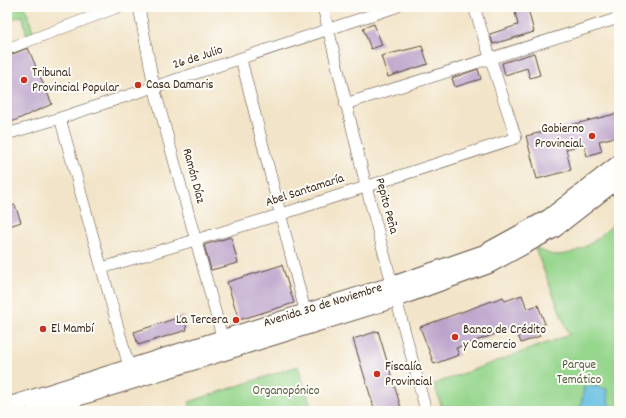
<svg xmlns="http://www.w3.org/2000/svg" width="626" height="418" font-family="Dekko,sans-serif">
  <rect width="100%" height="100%" fill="#fdfcf7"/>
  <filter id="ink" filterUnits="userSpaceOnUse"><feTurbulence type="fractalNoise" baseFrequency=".025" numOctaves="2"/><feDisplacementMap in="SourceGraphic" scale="8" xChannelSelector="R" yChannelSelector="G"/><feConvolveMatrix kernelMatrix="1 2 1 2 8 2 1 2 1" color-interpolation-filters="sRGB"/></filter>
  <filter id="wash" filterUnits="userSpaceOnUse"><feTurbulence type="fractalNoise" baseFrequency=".012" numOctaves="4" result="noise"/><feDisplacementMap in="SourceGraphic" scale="16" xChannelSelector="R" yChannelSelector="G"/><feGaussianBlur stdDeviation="0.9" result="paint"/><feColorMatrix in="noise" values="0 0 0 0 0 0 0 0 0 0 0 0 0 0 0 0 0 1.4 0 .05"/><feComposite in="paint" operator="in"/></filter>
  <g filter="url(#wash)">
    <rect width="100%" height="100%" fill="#f2e4c8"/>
    <g fill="#96d68d" stroke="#688056">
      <path d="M7,7H25L34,34L27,38L23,16L7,20Z"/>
      <path d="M619,219V411H443L434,384L569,335L535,248C541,250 549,255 555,255C582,255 601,236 619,219Z"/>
      <path d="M298,366L313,411H192L189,402Z"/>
    </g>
    <path fill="#65bde2" stroke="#507480" d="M594,386L607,389L610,411H580L584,387Z"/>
    <g id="blocks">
      <g fill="#bba2ca">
        <path d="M528,9L534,32L493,44L490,34L518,25L515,12Z"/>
        <path d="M374,24L382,45L371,49L363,28Z"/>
        <path d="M422,46L428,64L388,77L381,56Z"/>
        <path d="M28,48L52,104L7,124V56Z"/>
        <path d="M534,53L540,75L530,78L527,68L505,75L502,63Z"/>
        <path d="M478,69L481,79L455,87L452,78Z"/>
        <path d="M619,113V136L599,141L602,151L587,156L584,145L566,149L571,170L537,179L526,136Z"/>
        <path d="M15,205L21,222L7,227V207Z"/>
        <path d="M231,237L238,263L211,270L204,245Z"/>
        <path d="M282,265L294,303L239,320L227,282Z"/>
        <path d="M522,295L527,309L538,305L545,324L536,327L540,336L521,343L515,327L456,348L459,355L434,364L420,327L503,297L505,301Z"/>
        <path d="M183,316L187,330L138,345L134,332Z"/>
        <path d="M378,331L402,411H375L353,339Z"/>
      </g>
    </g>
  </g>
  <g filter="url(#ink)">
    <use href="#blocks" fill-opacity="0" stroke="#564638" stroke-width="1"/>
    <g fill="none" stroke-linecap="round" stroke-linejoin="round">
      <g stroke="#564638" stroke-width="12">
        <g id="minor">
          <path d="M139,7L154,87L224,344"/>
          <path d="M323,7L366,186L426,411"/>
          <path d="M7,49L118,7"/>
          <path d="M241,59L305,311"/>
          <path d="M345,104L619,18"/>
          <path d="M60,118L131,374"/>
          <path d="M7,134L60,118L396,7"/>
          <path d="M102,268L282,214L516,138L474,7"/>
        </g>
      </g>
      <g stroke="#564638" stroke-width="18">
        <g id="secondary">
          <path d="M7,406L392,285L484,253L548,218L619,163"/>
          <path d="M35,411L395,299L489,265L555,229L619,179"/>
        </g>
      </g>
      <use href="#minor" stroke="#fff" stroke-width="11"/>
      <use href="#secondary" stroke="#fff" stroke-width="16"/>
    </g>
  </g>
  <g fill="#c8321e" stroke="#fdfcf7" stroke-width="1.5">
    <circle cx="24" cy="80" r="4"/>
    <circle cx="138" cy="85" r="4"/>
    <circle cx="592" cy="136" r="4"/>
    <circle cx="236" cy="320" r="4"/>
    <circle cx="43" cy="329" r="4"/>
    <circle cx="455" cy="337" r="4"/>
    <circle cx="377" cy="374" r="4"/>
  </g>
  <g text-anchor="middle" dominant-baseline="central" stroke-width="4" stroke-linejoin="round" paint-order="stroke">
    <g font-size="13" fill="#3b2a1e" stroke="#fdfcf7">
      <text transform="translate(198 58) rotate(-18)">26 de Julio</text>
      <text transform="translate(193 176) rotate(75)">Ramón Díaz</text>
      <text transform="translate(305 191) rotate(-18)">Abel Santamaría</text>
      <text transform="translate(386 206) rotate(75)">Pepito Peña</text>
      <text transform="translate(323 306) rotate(-17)">Avenida 30 de Noviembre</text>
    </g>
    <g font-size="13" fill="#3b2a1e" stroke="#fdfcf7" text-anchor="start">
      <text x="32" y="73">Tribunal<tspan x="32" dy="15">Provincial Popular</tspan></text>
      <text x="146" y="85">Casa Damaris</text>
      <text x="584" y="129" text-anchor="end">Gobierno<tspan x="584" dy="15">Provincial.</tspan></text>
      <text x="228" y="320" text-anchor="end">La Tercera</text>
      <text x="51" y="329">El Mambí</text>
      <text x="463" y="330">Banco de Crédito<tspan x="463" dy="15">y Comercio</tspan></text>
      <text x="385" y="367">Fiscalía<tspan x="385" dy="15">Provincial</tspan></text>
    </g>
    <g font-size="13" fill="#565e3f" stroke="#fdfcf7">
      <text x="579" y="365">Parque<tspan x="579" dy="15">Temático</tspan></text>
      <text x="286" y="391">Organopónico</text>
    </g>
  </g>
  <rect width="626" height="418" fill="none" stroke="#fdfcf7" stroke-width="24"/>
</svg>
